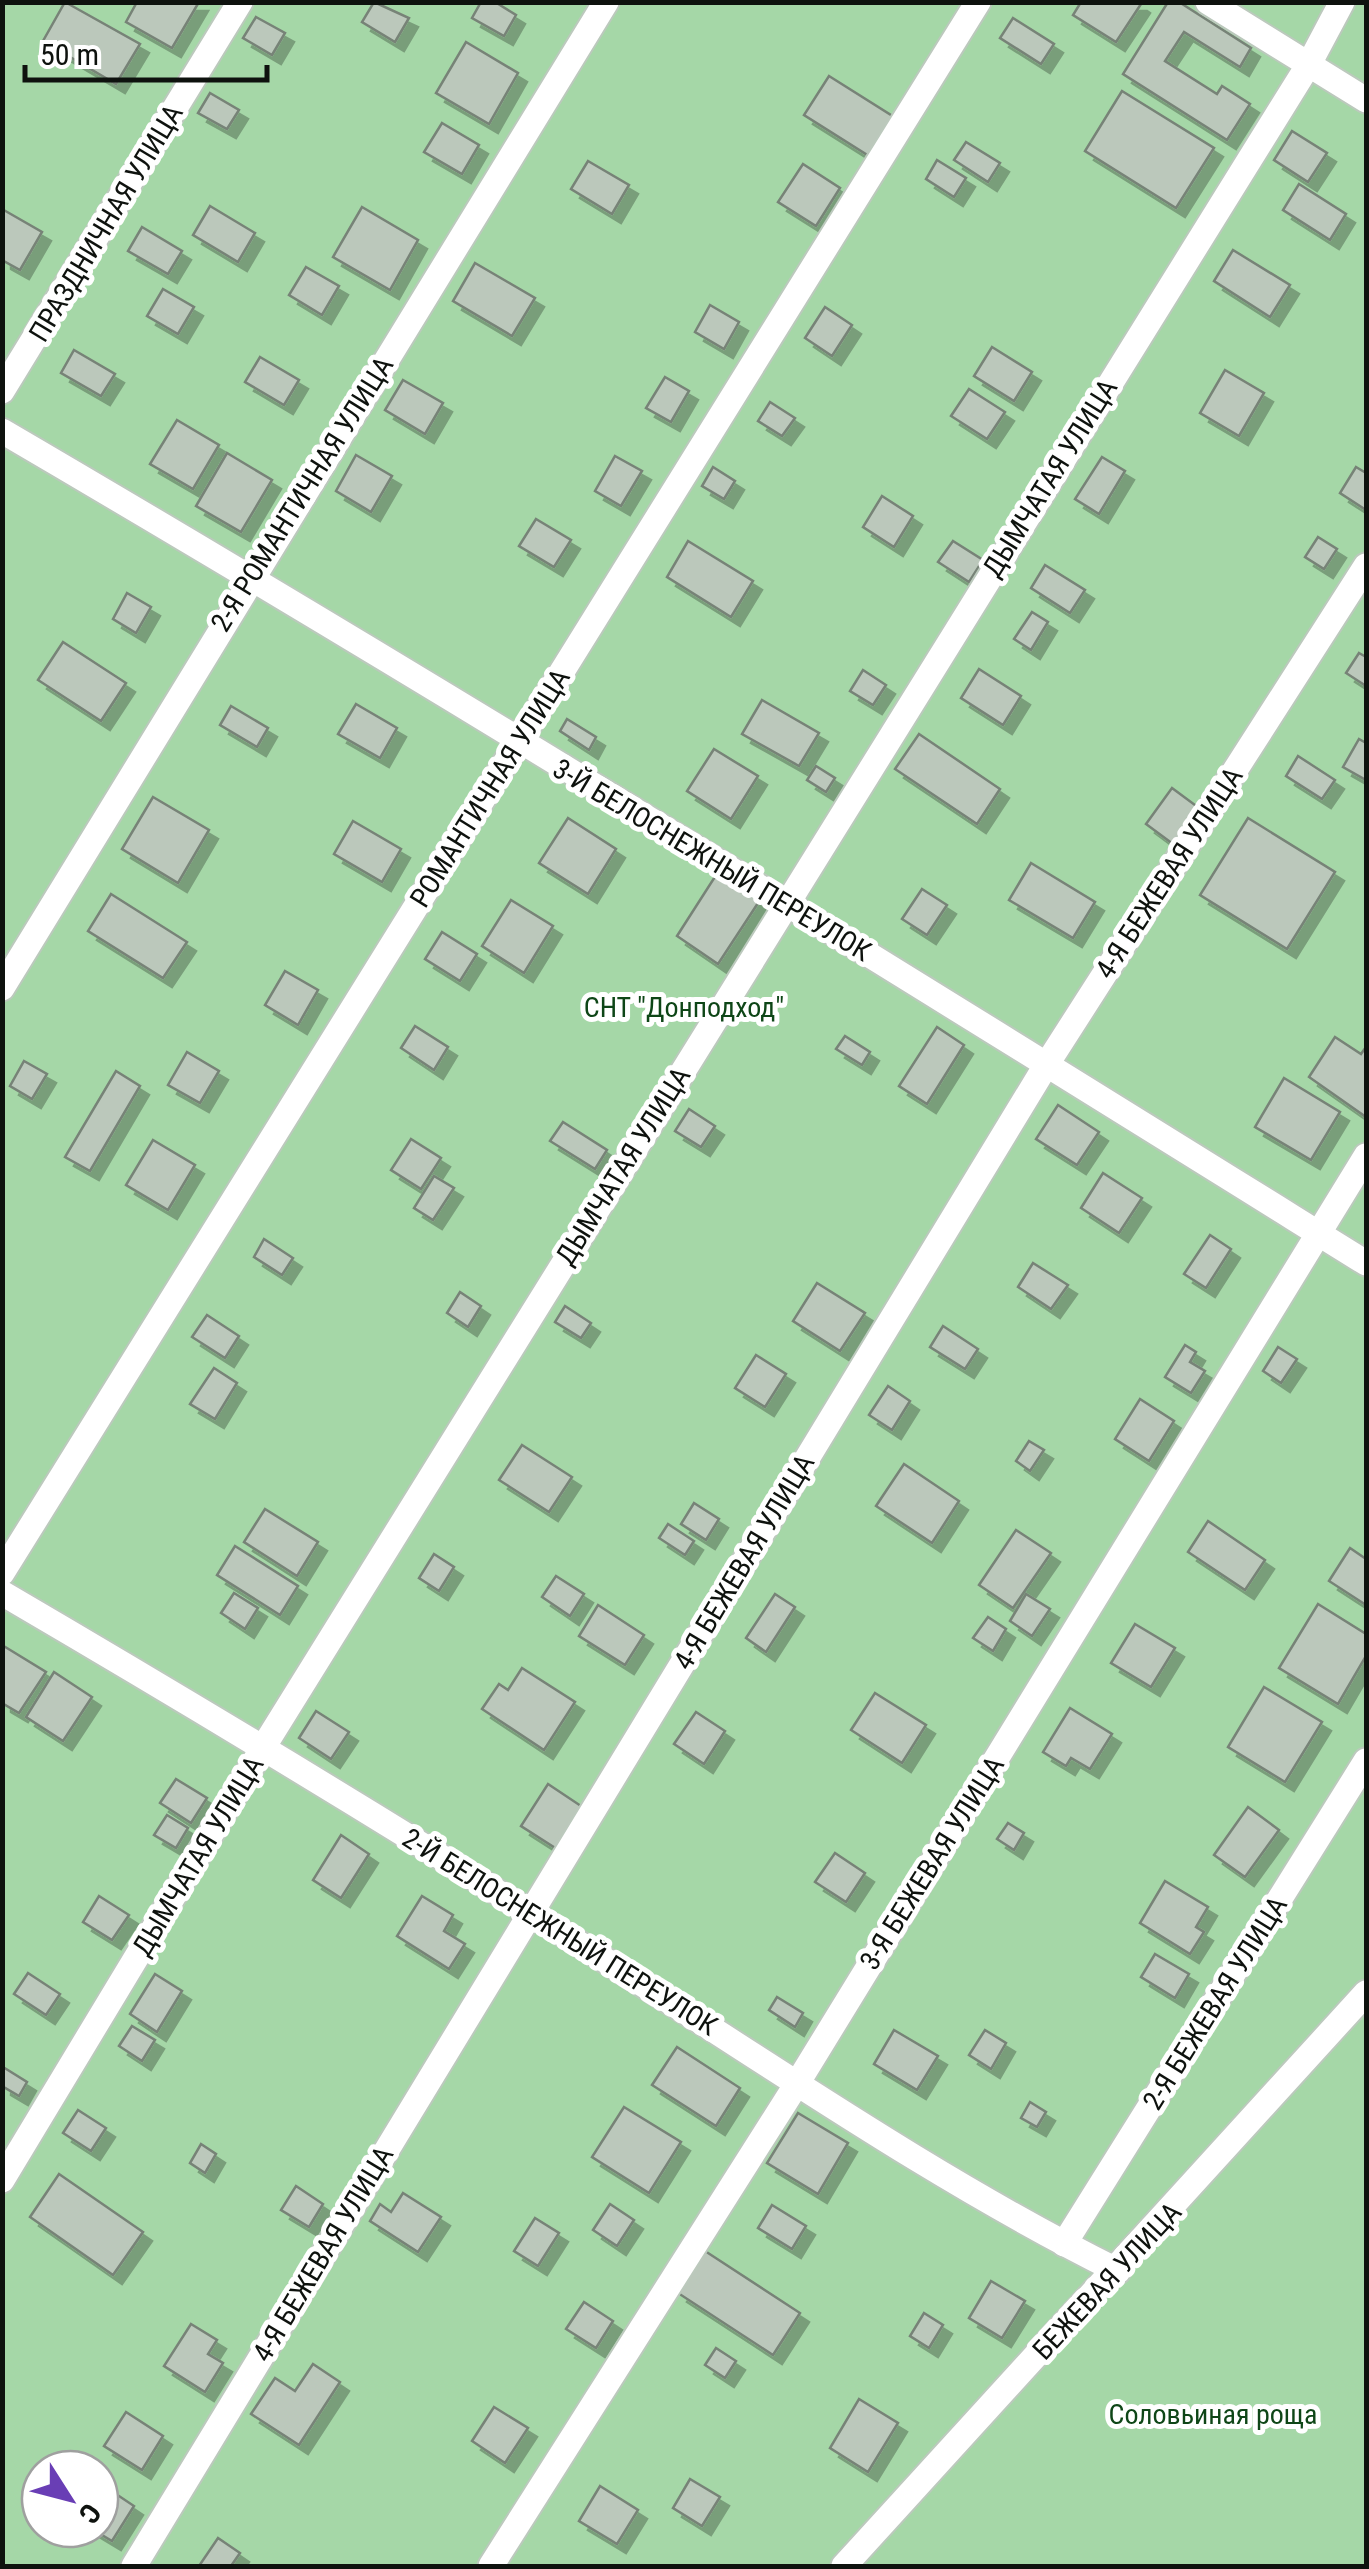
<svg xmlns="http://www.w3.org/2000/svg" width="1369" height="2569" font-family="'Roboto Condensed',sans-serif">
  <defs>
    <filter id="shadow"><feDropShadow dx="9" dy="9" stdDeviation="0" flood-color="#0004"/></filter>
  </defs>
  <rect width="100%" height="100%" fill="#f0fef0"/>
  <path fill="#a5d7a7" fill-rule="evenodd" d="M3,3H1366V2566H3ZM40,2469H100V2529H40Z"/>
  <g fill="#bbc8bb" stroke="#778377" stroke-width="2.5" filter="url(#shadow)">
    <path d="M65,2L140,44L116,84L43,41Z"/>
    <path d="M137,2H199L172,48L126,22Z"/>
    <path d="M374,2L409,18L395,42L362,22Z"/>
    <path d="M481,2H495L516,15L504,36L472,18Z"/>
    <path d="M1081,2H1138L1141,4L1116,42L1073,15Z"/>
    <path d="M1168,2H1179L1251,48L1240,67L1184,32L1165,61L1217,94L1222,86L1250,104L1227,140L1123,74Z"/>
    <path d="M256,17L285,33L272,55L243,38Z"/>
    <path d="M1013,18L1054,44L1041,64L1000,38Z"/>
    <path d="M466,42L518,73L489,124L436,93Z"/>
    <path d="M829,76L894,117L869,156L804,115Z"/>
    <path d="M1122,91L1214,148L1176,208L1085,151Z"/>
    <path d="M210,93L239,110L227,129L198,113Z"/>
    <path d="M442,123L479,145L462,174L424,152Z"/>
    <path d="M1292,131L1327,153L1308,182L1274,160Z"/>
    <path d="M966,142L1000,163L988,182L954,160Z"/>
    <path d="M937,160L966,178L954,197L926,179Z"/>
    <path d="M588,161L629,185L612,214L571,189Z"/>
    <path d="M803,164L840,188L816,226L778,202Z"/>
    <path d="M1299,184L1346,214L1330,240L1283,210Z"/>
    <path d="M210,206L255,233L238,262L193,235Z"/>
    <path d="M362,207L418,240L390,290L333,257Z"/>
    <path d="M2,209L42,232L20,270L2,260Z"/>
    <path d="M142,227L182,251L168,274L128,251Z"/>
    <path d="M1233,250L1290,285L1270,317L1214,281Z"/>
    <path d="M475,263L535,298L512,336L453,301Z"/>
    <path d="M306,267L339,286L322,315L289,295Z"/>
    <path d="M163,289L194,307L178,334L147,316Z"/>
    <path d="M710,305L739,322L724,349L695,332Z"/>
    <path d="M825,307L852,325L832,356L805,338Z"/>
    <path d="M992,347L1032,372L1014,401L974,376Z"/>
    <path d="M74,350L115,374L101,396L61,373Z"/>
    <path d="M260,357L299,380L284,405L245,382Z"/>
    <path d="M1225,370L1264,393L1239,436L1200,413Z"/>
    <path d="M665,377L689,391L671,422L646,408Z"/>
    <path d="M403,380L443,403L425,434L385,410Z"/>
    <path d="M969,389L1005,412L987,439L951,416Z"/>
    <path d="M770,402L795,418L782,436L758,421Z"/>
    <path d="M177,420L219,445L193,489L150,464Z"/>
    <path d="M227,453L272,480L241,532L196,506Z"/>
    <path d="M356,455L392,476L371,512L336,491Z"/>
    <path d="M615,456L642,471L621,506L595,491Z"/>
    <path d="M1102,457L1125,471L1099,514L1075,499Z"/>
    <path d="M713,467L735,481L724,499L702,486Z"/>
    <path d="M1356,467L1366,473V510L1340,493Z"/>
    <path d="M882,496L913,516L894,547L863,527Z"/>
    <path d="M536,519L571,540L554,567L519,546Z"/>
    <path d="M1318,537L1337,549L1324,569L1305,557Z"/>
    <path d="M688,541L753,581L731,617L667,577Z"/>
    <path d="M953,541L983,560L969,582L938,562Z"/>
    <path d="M1045,565L1085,590L1070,613L1031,588Z"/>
    <path d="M127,593L151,607L136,633L113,619Z"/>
    <path d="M1032,612L1048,622L1031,650L1014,639Z"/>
    <path d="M63,642L126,683L101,721L38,680Z"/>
    <path d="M1359,653L1366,657V686L1346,673Z"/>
    <path d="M979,669L1021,696L1003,725L961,698Z"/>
    <path d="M863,670L886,685L873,705L850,691Z"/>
    <path d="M762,700L819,733L799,766L742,734Z"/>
    <path d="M356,704L397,728L380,758L338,734Z"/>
    <path d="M231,706L268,728L257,747L220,725Z"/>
    <path d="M567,719L596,737L589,750L560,731Z"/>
    <path d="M919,734L1000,789L977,824L895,769Z"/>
    <path d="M1359,739L1366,743V780L1343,767Z"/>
    <path d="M714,749L758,776L731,819L687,791Z"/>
    <path d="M1298,756L1335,780L1322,799L1286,776Z"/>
    <path d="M816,766L835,778L826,792L807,780Z"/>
    <path d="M1172,788L1199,808L1173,844L1146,824Z"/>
    <path d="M153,797L209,830L178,883L122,849Z"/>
    <path d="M568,818L616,849L588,894L539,863Z"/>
    <path d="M1248,818L1335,872L1287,949L1200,895Z"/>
    <path d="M353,821L401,849L382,882L334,854Z"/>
    <path d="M1031,863L1095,902L1073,938L1009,900Z"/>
    <path d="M718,872L760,900L718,964L677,936Z"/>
    <path d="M922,889L947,905L927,935L902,919Z"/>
    <path d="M111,894L187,942L163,978L88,931Z"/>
    <path d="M511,900L553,926L524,973L482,946Z"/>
    <path d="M442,932L477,954L460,981L425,959Z"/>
    <path d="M285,971L318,990L298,1025L265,1005Z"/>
    <path d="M415,1026L448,1047L434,1070L401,1048Z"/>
    <path d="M937,1027L964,1045L927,1104L899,1086Z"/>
    <path d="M845,1036L870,1052L862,1065L836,1049Z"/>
    <path d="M1335,1037L1361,1054L1366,1047V1117L1309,1077Z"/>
    <path d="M187,1052L219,1071L200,1103L168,1085Z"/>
    <path d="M24,1061L47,1074L32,1099L10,1086Z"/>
    <path d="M116,1071L140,1086L90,1171L65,1157Z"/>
    <path d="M1284,1078L1340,1112L1311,1160L1255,1127Z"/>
    <path d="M1058,1105L1099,1132L1077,1165L1036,1139Z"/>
    <path d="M689,1109L715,1126L701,1147L675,1131Z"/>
    <path d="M563,1122L607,1150L595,1169L550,1141Z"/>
    <path d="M411,1139L441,1158L421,1189L391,1170Z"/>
    <path d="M153,1140L195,1165L168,1210L126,1185Z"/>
    <path d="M1103,1173L1142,1198L1119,1233L1081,1208Z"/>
    <path d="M434,1176L454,1188L433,1220L414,1208Z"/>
    <path d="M1210,1235L1231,1249L1206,1288L1184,1274Z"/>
    <path d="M264,1239L293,1258L282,1275L254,1257Z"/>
    <path d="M1033,1263L1068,1285L1051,1309L1018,1287Z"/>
    <path d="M817,1283L865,1313L840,1351L793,1321Z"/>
    <path d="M460,1292L481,1306L468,1327L447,1313Z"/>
    <path d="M565,1306L591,1323L581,1338L555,1322Z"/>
    <path d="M207,1315L239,1336L225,1358L192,1337Z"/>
    <path d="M943,1326L978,1349L965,1369L930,1347Z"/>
    <path d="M1185,1345L1196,1352L1190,1362L1205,1371L1191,1393L1165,1377Z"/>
    <path d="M1278,1347L1297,1359L1281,1383L1263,1371Z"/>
    <path d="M756,1355L786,1374L765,1407L735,1388Z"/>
    <path d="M214,1368L237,1383L215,1419L190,1404Z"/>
    <path d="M888,1386L910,1401L892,1430L869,1415Z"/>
    <path d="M1140,1399L1174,1421L1149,1461L1115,1439Z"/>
    <path d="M1029,1441L1044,1450L1030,1471L1016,1461Z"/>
    <path d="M522,1445L572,1477L549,1512L499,1480Z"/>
    <path d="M904,1464L959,1501L932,1543L876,1506Z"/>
    <path d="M694,1503L719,1519L706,1540L681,1524Z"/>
    <path d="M265,1509L318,1542L297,1576L244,1542Z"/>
    <path d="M1208,1521L1265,1560L1245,1590L1188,1552Z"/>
    <path d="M668,1524L694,1541L685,1555L659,1538Z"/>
    <path d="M1016,1530L1051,1553L1013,1608L979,1585Z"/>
    <path d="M235,1546L298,1586L280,1615L217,1575Z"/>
    <path d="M1350,1548L1366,1559V1605L1329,1581Z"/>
    <path d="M434,1554L454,1567L439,1591L419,1578Z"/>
    <path d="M556,1576L584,1594L570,1616L542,1597Z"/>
    <path d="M234,1593L258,1608L245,1629L221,1613Z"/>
    <path d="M775,1594L795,1607L766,1652L746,1638Z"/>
    <path d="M1026,1594L1050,1609L1032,1636L1010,1621Z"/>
    <path d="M1318,1604L1366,1634V1656L1338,1704L1279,1668Z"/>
    <path d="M598,1605L644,1635L625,1665L579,1636Z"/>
    <path d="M988,1617L1006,1629L993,1651L973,1638Z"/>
    <path d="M1135,1624L1175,1648L1151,1687L1111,1663Z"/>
    <path d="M2,1645L46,1672L19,1713L2,1703Z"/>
    <path d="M522,1668L575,1702L544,1750L482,1709L499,1684L508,1690Z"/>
    <path d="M54,1672L92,1697L63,1741L26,1717Z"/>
    <path d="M1264,1687L1322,1722L1285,1782L1228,1747Z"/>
    <path d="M875,1693L926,1725L902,1763L851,1730Z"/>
    <path d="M1070,1708L1112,1734L1090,1769L1071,1758L1066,1766L1043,1752Z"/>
    <path d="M316,1711L349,1732L331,1759L299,1738Z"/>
    <path d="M696,1712L725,1731L704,1764L674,1744Z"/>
    <path d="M176,1779L207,1798L191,1823L160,1803Z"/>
    <path d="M548,1784L587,1810L560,1851L521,1826Z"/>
    <path d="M1248,1807L1279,1830L1245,1877L1214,1855Z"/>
    <path d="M167,1815L188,1828L176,1848L154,1835Z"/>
    <path d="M1008,1823L1024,1833L1014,1850L997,1839Z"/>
    <path d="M341,1835L369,1854L341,1898L313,1880Z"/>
    <path d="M835,1853L865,1873L846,1902L815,1882Z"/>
    <path d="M1165,1881L1208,1907L1196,1927L1204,1932L1190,1954L1140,1923Z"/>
    <path d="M99,1896L129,1915L112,1940L83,1922Z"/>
    <path d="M422,1896L453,1915L444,1931L465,1944L449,1969L397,1936Z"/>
    <path d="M1155,1954L1189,1974L1175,1998L1141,1977Z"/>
    <path d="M28,1973L60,1994L46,2015L14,1994Z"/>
    <path d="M155,1974L182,1991L157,2032L130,2014Z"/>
    <path d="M777,1997L803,2013L795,2027L769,2010Z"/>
    <path d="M132,2026L155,2040L142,2061L119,2046Z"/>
    <path d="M894,2030L938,2056L917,2090L874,2064Z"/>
    <path d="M985,2030L1006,2043L991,2069L969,2055Z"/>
    <path d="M677,2047L740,2088L716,2126L652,2085Z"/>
    <path d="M3,2067L27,2082L19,2096L2,2086Z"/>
    <path d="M1030,2102L1046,2112L1037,2127L1021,2118Z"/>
    <path d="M624,2107L681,2142L649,2193L592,2157Z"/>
    <path d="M78,2110L106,2128L91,2151L63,2133Z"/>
    <path d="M798,2113L848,2143L818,2194L767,2163Z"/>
    <path d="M201,2144L216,2154L205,2173L190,2163Z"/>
    <path d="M59,2174L143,2232L113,2275L30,2217Z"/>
    <path d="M296,2186L323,2204L309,2227L281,2210Z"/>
    <path d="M403,2193L441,2217L418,2252L370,2221L380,2204L391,2212Z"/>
    <path d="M610,2204L634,2220L617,2246L593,2230Z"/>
    <path d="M772,2205L806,2226L792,2249L758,2228Z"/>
    <path d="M535,2218L559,2233L538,2266L514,2251Z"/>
    <path d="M705,2251L800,2313L773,2355L678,2293Z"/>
    <path d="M991,2281L1025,2301L1002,2338L969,2318Z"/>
    <path d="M584,2302L613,2321L596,2348L566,2329Z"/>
    <path d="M924,2313L943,2325L929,2348L910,2336Z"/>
    <path d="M191,2324L217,2340L208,2354L223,2363L205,2392L164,2366Z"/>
    <path d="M716,2348L736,2361L725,2378L705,2365Z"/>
    <path d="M313,2364L340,2382L299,2445L251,2414L275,2378L295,2391Z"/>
    <path d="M859,2399L898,2423L868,2472L830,2448Z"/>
    <path d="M494,2407L528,2428L505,2463L472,2441Z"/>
    <path d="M126,2412L163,2436L142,2470L104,2446Z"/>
    <path d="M690,2479L720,2497L702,2526L673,2508Z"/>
    <path d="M600,2486L638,2510L617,2544L579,2521Z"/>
    <path d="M113,2492L134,2506L112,2541L92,2529H100V2512Z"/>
    <path d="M218,2538L240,2553L231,2566H199Z"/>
  </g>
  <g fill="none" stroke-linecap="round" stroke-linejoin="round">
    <g stroke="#bcc9bd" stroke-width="29">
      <g id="minor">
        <path d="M1208,2L1366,100"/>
        <path d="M2,391L240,2"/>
        <path d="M2,431C462,700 914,982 1366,1263"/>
        <path d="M2,988L606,2"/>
        <path d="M2,1573L978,2"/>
        <path d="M2,1593C207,1713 409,1835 608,1962C775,2068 941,2183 1118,2271"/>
        <path d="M2,2180L264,1746L1309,64L1342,2"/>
        <path d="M1064,2244L1366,1761"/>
        <path d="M134,2566L1045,1067L1366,566"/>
        <path d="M491,2566L798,2082L1366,1156"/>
        <path d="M844,2566L1366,1993"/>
      </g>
    </g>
    <use href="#minor" stroke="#fff" stroke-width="25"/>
  </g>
  <g text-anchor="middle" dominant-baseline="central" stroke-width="10" stroke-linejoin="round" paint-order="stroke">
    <g font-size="28" fill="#0e120e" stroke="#fff">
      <text transform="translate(106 223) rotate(-59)">ПРАЗДНИЧНАЯ УЛИЦА</text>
      <text transform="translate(1050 478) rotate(-58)">ДЫМЧАТАЯ УЛИЦА</text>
      <text transform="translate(302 494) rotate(-58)">2-Я РОМАНТИЧНАЯ УЛИЦА</text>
      <text transform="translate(490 788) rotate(-58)">РОМАНТИЧНАЯ УЛИЦА</text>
      <text transform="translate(712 860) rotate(31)">3-Й БЕЛОСНЕЖНЫЙ ПЕРЕУЛОК</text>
      <text transform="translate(1169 873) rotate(-57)">4-Я БЕЖЕВАЯ УЛИЦА</text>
      <text transform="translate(623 1166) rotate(-58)">ДЫМЧАТАЯ УЛИЦА</text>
      <text transform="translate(744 1562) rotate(-59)">4-Я БЕЖЕВАЯ УЛИЦА</text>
      <text transform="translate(198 1856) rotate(-59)">ДЫМЧАТАЯ УЛИЦА</text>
      <text transform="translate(932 1863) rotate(-58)">3-Я БЕЖЕВАЯ УЛИЦА</text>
      <text transform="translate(560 1932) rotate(32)">2-Й БЕЛОСНЕЖНЫЙ ПЕРЕУЛОК</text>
      <text transform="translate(1215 2003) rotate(-58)">2-Я БЕЖЕВАЯ УЛИЦА</text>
      <text transform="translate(323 2254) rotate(-59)">4-Я БЕЖЕВАЯ УЛИЦА</text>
      <text transform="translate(1107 2281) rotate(-47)">БЕЖЕВАЯ УЛИЦА</text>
    </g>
    <g font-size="28" fill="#0e4617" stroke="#fff">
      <text x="684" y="1007">СНТ "Донподход"</text>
      <text x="1213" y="2414">Соловьиная роща</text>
    </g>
  </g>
  <rect width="1369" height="2569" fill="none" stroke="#0e120e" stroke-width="10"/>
  <g transform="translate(70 2499) rotate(126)"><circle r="48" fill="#ffffff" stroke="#9fa09f" stroke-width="2.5"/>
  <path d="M0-8L18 38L0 25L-18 38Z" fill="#693eb5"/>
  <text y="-15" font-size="28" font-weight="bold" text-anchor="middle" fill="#0e120e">С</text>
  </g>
  <path d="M25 65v15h242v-15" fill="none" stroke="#0e120e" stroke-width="5"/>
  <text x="40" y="65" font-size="30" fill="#0e120e" stroke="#ffffff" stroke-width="8" paint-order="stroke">50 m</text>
</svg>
